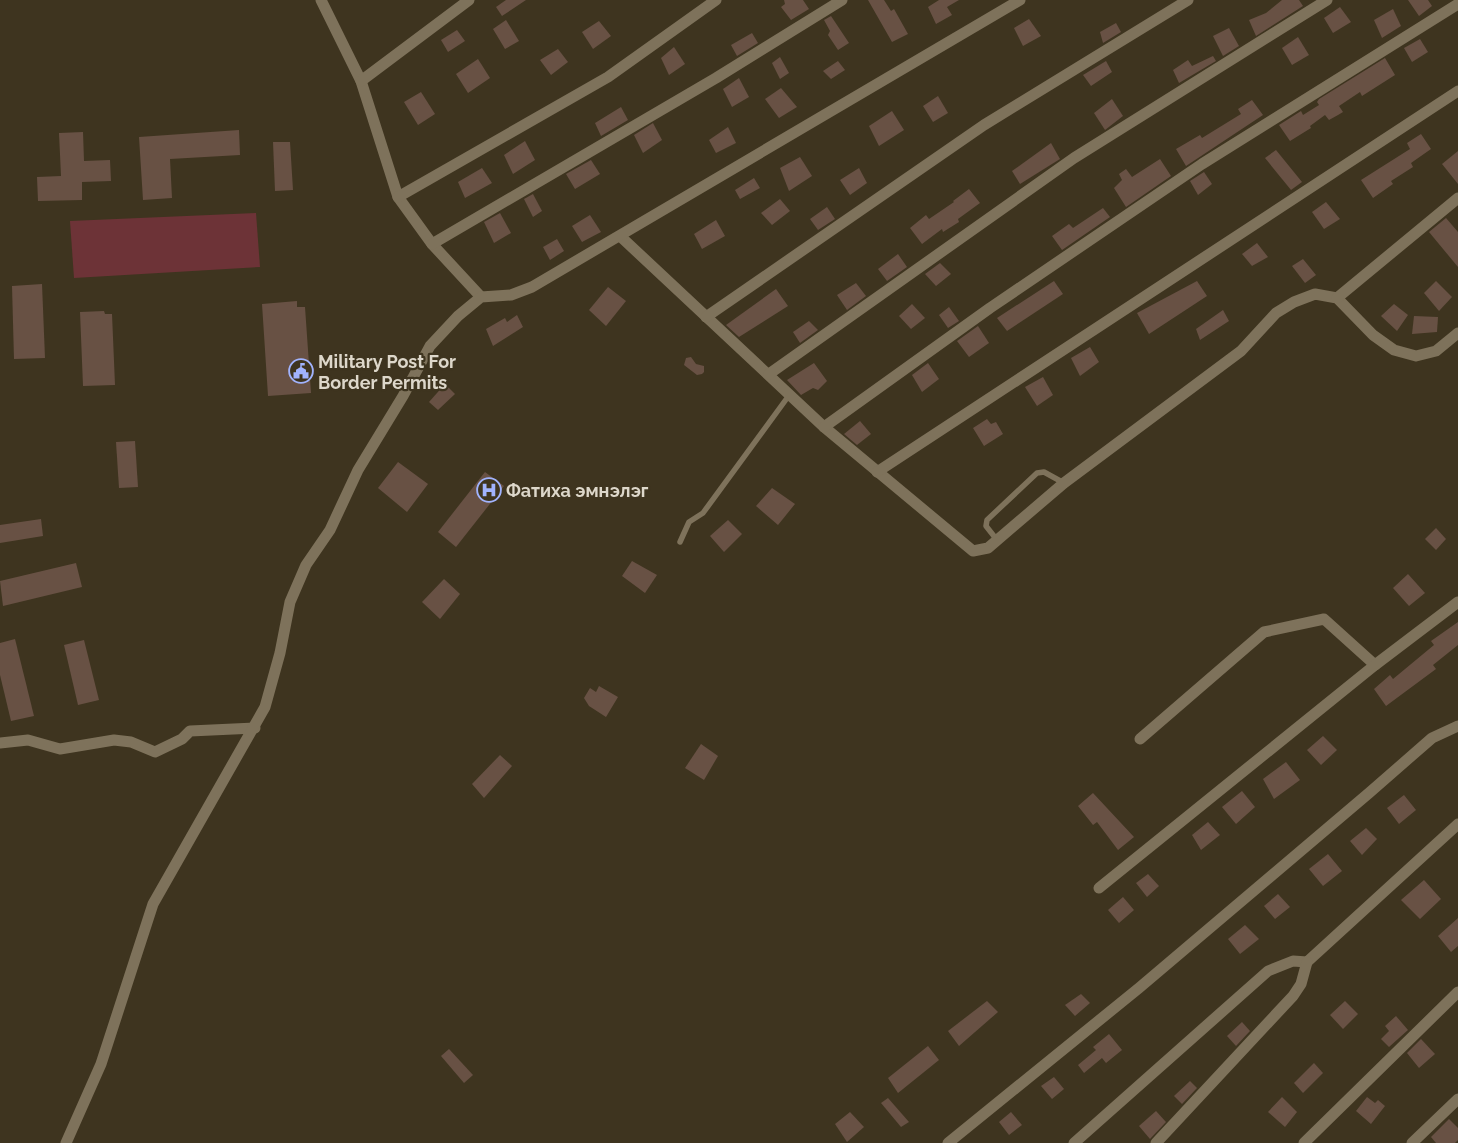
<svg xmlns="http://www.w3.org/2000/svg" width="1458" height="1143" font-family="Raleway,sans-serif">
  <rect width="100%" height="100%" fill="#3e341f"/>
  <path fill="#6d3337" d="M256,213L260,267L74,278L70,221Z"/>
  <g fill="#685144">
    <path d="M506,0H526L502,16L496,7Z"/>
    <path d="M784,0H803L809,9L791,20L781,7L785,4Z"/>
    <path d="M868,0H884L891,11L894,9L908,34L892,42Z"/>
    <path d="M939,0H959L947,7L952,15L936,24L928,7Z"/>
    <path d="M1282,0H1299L1303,6L1256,36L1249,20L1266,13Z"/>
    <path d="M1408,0H1428L1432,6L1419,16Z"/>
    <path d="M1340,7L1351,22L1333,33L1324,18Z"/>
    <path d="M1393,9L1401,26L1382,38L1374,20Z"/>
    <path d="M831,16L849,43L838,50L828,35L830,31L824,20Z"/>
    <path d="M1029,19L1041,36L1023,46L1014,28Z"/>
    <path d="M506,20L519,41L505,49L493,29Z"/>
    <path d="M599,21L611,36L593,49L582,32Z"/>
    <path d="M1116,23L1121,32L1103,43L1100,32Z"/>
    <path d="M1229,28L1239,46L1223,56L1213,36Z"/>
    <path d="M457,30L465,41L448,52L441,40Z"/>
    <path d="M752,33L758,43L737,56L731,45Z"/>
    <path d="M1298,37L1309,55L1292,65L1282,48Z"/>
    <path d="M1420,39L1428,52L1412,62L1404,48Z"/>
    <path d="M674,47L685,64L669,75L661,58Z"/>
    <path d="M558,49L568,62L551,75L540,60Z"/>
    <path d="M1213,56L1216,61L1179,83L1173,70L1188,60L1192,66Z"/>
    <path d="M780,57L789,73L780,79L772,63Z"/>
    <path d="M1385,58L1395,75L1362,96L1360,92L1339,106L1343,112L1338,115L1329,120L1325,115L1310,126L1311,128L1290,141L1279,125L1301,111L1303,115L1319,105L1317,102L1319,99Z"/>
    <path d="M478,59L490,78L468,93L456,74Z"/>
    <path d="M838,61L845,70L831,79L823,71Z"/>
    <path d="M1106,61L1112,72L1091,86L1083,75Z"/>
    <path d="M739,78L749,97L732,107L723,89Z"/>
    <path d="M781,88L797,107L779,118L765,99Z"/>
    <path d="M421,92L435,114L418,125L404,102Z"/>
    <path d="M938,96L948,113L933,122L923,106Z"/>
    <path d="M1112,99L1123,116L1105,130L1094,113Z"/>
    <path d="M1252,100L1263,115L1186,166L1176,149L1200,135L1202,138L1241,114L1238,109Z"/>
    <path d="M621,107L628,120L601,136L595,123Z"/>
    <path d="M892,111L904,130L879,146L869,126Z"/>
    <path d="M653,123L662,140L643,153L634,135Z"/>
    <path d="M728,127L736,143L716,153L709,140Z"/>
    <path d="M239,130L240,155L170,159L172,198L143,200L139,137Z"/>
    <path d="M83,132L84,161L110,160L111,181L82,182V200L38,201L37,177L61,176L59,133Z"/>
    <path d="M1421,134L1431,149L1411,163L1413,167L1391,181L1393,184L1373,198L1361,180L1410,149L1407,143Z"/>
    <path d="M525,141L535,160L513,174L504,155Z"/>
    <path d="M273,142H290L293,190L275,191Z"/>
    <path d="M1051,143L1060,159L1020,184L1012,171Z"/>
    <path d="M1276,150L1302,182L1291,190L1265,158Z"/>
    <path d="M1458,151V184L1442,164Z"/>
    <path d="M800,157L812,176L789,191L780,168Z"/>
    <path d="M1160,159L1171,176L1126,207L1114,188L1122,180L1119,174L1126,169L1132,177Z"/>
    <path d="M591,160L600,174L575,189L566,174Z"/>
    <path d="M482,168L492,183L465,198L458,182Z"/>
    <path d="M859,168L867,183L850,195L840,180Z"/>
    <path d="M1204,172L1212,184L1198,195L1190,181Z"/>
    <path d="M754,178L760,188L740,199L735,190Z"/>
    <path d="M969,189L980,203L958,219L959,222L943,232L942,229L922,244L910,228L926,215L929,219L954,202L953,201Z"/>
    <path d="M533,194L542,211L533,217L524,199Z"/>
    <path d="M780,199L790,211L772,225L761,213Z"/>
    <path d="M1326,202L1340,219L1324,229L1312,212Z"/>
    <path d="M827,207L835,219L818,230L810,219Z"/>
    <path d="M1103,208L1110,217L1062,250L1052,236L1069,224L1073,228Z"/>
    <path d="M500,213L511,233L494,243L484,222Z"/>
    <path d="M590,215L601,232L582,242L572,226Z"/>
    <path d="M1446,218L1458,232V267L1429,232Z"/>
    <path d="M716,220L725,236L702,249L694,234Z"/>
    <path d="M557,239L564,251L550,260L543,247Z"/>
    <path d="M1257,243L1268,257L1252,266L1242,254Z"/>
    <path d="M898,254L907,267L887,281L878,269Z"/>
    <path d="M1303,259L1316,275L1305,283L1292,266Z"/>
    <path d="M940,263L951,274L936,286L925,274Z"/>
    <path d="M1054,281L1063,294L1007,331L997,318Z"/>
    <path d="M1197,281L1207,296L1149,334L1137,313Z"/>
    <path d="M1436,281L1452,297L1439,311L1424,293Z"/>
    <path d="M856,283L866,296L847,310L837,295Z"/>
    <path d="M42,284L45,358L14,359L12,286Z"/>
    <path d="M608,287L626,301L606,326L589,310Z"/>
    <path d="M776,289L788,306L739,337L726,325Z"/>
    <path d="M297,301V307H305L311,393L268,396L262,304Z"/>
    <path d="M912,304L925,318L911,329L899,316Z"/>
    <path d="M1394,304L1408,315L1397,331L1381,316Z"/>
    <path d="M949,307L959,321L948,328L939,315Z"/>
    <path d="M1223,310L1229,321L1200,340L1196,329Z"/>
    <path d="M104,311L105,314H112L115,385L83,386L80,312Z"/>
    <path d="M517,315L523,327L493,346L486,329L505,318L507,322Z"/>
    <path d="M1414,316L1438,317L1437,332L1412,334Z"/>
    <path d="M809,321L818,330L800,343L793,332Z"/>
    <path d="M978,326L989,343L969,357L957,341Z"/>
    <path d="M1090,347L1099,362L1080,376L1071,358Z"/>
    <path d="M691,357L696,364L704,366V372L702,374L697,375L684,365L686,358Z"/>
    <path d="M814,363L827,381L818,390L813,388L801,395L787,380Z"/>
    <path d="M928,363L939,379L922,392L912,375Z"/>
    <path d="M1043,377L1053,395L1037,406L1025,387Z"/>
    <path d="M445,384L455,394L438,410L429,402Z"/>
    <path d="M987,419L991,424L996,422L1003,434L984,446L973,428Z"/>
    <path d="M860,421L871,434L857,445L844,434Z"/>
    <path d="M135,441L138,487L119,488L116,442Z"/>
    <path d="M398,462L428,484L407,512L378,488Z"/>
    <path d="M485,472L504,486L456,547L438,532Z"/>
    <path d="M772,488L795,504L778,525L756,506Z"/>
    <path d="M41,519L43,536L0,543V525Z"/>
    <path d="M728,520L742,534L724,552L710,536Z"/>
    <path d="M1436,528L1446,539L1436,550L1425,539Z"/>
    <path d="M632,561L657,575L645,593L622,576Z"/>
    <path d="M76,563L82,587L3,606L0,581Z"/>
    <path d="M1408,574L1425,593L1409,606L1393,588Z"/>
    <path d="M444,579L460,594L440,619L422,602Z"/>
    <path d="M1458,622V645L1433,665L1436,669L1386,706L1374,689L1390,675L1393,679L1434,645L1431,641Z"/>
    <path d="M15,639L34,716L11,721L0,675V643Z"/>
    <path d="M84,640L99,700L78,705L64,645Z"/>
    <path d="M599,686L618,697L606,717L589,706L584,698L590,688L596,692Z"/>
    <path d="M1323,736L1337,750L1321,765L1307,750Z"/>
    <path d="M701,744L718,756L704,780L685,768Z"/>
    <path d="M500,755L512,766L484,798L472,784Z"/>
    <path d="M1286,762L1300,780L1274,799L1263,779Z"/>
    <path d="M1242,791L1255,807L1236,824L1222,807Z"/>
    <path d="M1093,793L1134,837L1118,850L1097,822L1093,825L1078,806Z"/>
    <path d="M1404,795L1416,810L1399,824L1387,808Z"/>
    <path d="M1208,822L1220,835L1201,850L1192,835Z"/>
    <path d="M1366,828L1377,839L1362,855L1350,841Z"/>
    <path d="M1328,854L1342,871L1323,886L1309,869Z"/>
    <path d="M1148,874L1159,886L1147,897L1136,883Z"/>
    <path d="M1424,880L1441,899L1420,919L1401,900Z"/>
    <path d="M1278,894L1290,907L1275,919L1264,906Z"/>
    <path d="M1123,897L1134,910L1119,923L1108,910Z"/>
    <path d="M1458,918V946L1451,952L1438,936Z"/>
    <path d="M1245,925L1259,939L1240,954L1228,939Z"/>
    <path d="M1081,994L1090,1003L1075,1016L1065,1005Z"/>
    <path d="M987,1001L998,1012L959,1046L948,1031Z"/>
    <path d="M1345,1001L1358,1014L1343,1029L1330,1015Z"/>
    <path d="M1396,1016L1408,1030L1389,1047L1381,1039L1389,1031L1385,1026Z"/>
    <path d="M1242,1022L1250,1031L1236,1046L1227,1036Z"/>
    <path d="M1109,1034L1122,1050L1106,1063L1102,1058L1084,1073L1078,1065L1096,1050L1093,1047Z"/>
    <path d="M1421,1039L1435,1054L1419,1068L1407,1053Z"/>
    <path d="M928,1046L939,1060L898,1093L888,1078Z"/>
    <path d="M449,1049L473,1075L464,1083L441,1056Z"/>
    <path d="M1314,1063L1323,1073L1303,1093L1294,1083Z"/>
    <path d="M1054,1077L1064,1089L1052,1099L1041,1086Z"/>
    <path d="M1190,1081L1197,1088L1182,1104L1174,1096Z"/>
    <path d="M1282,1097L1297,1112L1285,1127L1268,1112Z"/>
    <path d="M1367,1097L1375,1103L1378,1100L1385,1106L1371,1124L1356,1111Z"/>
    <path d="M888,1098L909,1122L901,1127L881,1103Z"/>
    <path d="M1156,1111L1166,1122L1150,1139L1139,1126Z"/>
    <path d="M850,1112L864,1127L847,1142L835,1124Z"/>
    <path d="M1011,1112L1022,1125L1009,1135L999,1122Z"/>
    <path d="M1449,1119L1458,1128V1140L1455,1143H1436L1431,1137Z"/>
  </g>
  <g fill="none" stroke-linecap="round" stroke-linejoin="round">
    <g stroke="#7e725b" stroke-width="5.5">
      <path d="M997,540L986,526L987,520L1037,473L1044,472L1064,483"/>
      <path d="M680,542L689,522L703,513L790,394"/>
    </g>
    <g stroke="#7e725b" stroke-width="11">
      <path d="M321,0L361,81L398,197L432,244L481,297"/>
      <path d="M361,81L469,0"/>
      <path d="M398,197L608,77L716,0"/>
      <path d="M620,236L824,427L973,551L988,548L1064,483L1241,351L1276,313L1294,302L1315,294L1337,298L1373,335L1394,350L1416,356L1436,351L1458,333"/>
      <path d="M432,244L716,78L842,0"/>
      <path d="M1337,298L1458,198"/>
      <path d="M706,317L984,125L1188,0"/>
      <path d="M769,374L1074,158L1327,0"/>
      <path d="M824,427L990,308L1202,164L1458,4"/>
      <path d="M877,472L1458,91"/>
      <path d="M1140,739L1264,632L1324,619L1375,665"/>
      <path d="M0,743L28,740L60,749L114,740L131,742L155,752L182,739L190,731L255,728"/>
      <path d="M1099,888L1375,665L1458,602"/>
      <path d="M66,1143L101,1064L153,904L265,707L280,653L290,602L306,565L330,530L358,470L403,396L430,346L458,316L481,297L511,295L532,287L1020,0"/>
      <path d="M948,1143L1139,988L1369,793L1432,738L1458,726"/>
      <path d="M1074,1143L1268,971L1293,961L1307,962L1458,824"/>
      <path d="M1156,1143L1293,996L1301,984L1307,962"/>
      <path d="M1304,1143L1458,992"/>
      <path d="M1412,1143L1458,1099"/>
    </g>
  </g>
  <defs>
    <g id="civic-ring" transform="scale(1.25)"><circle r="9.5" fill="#3e341f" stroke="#a1b3fd" stroke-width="1.5"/><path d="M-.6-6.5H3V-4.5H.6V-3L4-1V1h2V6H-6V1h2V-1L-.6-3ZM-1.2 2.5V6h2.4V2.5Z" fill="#a1b3fd"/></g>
    <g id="hospital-ring" transform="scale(1.25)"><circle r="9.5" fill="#3e341f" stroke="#a1b3fd" stroke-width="1.5"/><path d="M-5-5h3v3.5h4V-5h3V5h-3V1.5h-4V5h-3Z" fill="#a1b3fd"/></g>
  </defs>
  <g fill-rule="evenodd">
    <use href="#civic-ring" x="301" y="371"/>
    <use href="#hospital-ring" x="489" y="490"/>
  </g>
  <g text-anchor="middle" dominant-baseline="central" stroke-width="4.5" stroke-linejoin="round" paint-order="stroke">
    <g font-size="18" font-weight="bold" fill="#ddd7ca" stroke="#3e341f" text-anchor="start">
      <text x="318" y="361">Military Post For<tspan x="318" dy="21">Border Permits</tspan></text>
      <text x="506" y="490">Фатиха эмнэлэг</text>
    </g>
  </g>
</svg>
